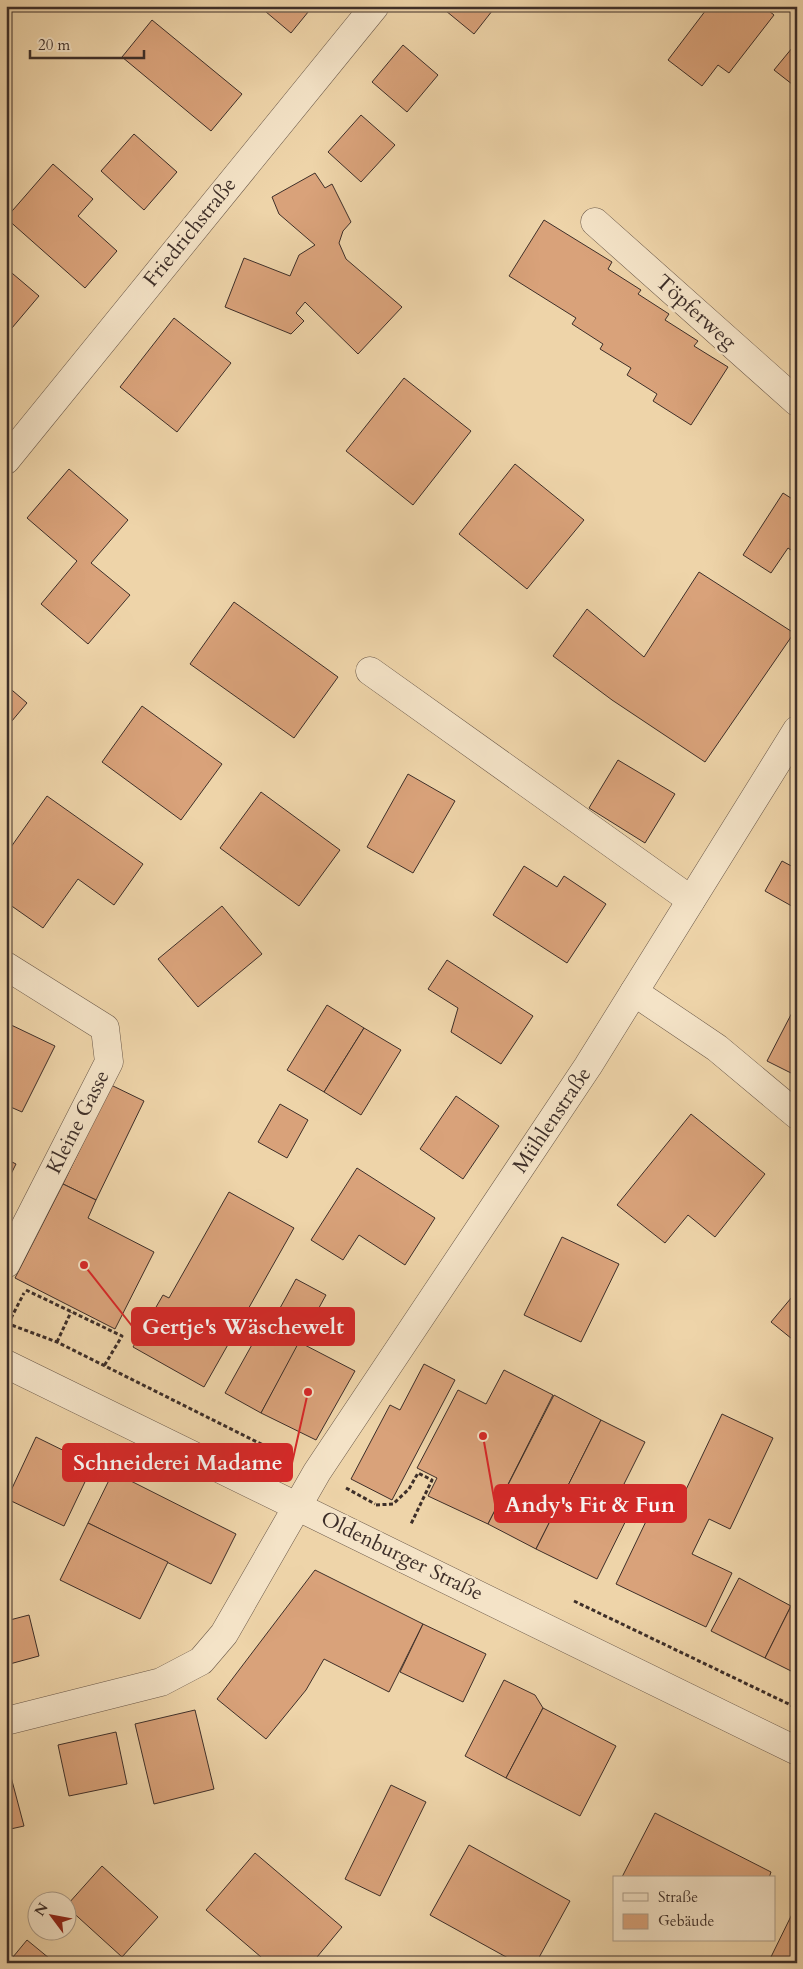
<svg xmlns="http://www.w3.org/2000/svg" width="803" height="1969" font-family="Cardo,serif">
  <rect width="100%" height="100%" fill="#eed4a9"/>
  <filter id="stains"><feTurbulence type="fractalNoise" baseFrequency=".004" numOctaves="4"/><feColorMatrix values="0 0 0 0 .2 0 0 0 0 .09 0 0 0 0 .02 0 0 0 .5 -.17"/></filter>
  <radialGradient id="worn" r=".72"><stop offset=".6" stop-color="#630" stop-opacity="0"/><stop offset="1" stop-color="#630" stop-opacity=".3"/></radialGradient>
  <g fill="#d9a27a" stroke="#3e2f29">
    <path d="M259,6H313L291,33Z"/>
    <path d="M440,6H496L474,34Z"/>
    <path d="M709,6H763L774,15L729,73L718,65L702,86L668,60Z"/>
    <path d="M152,20L242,94L211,131L122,57Z"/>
    <path d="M797,42V88L774,70Z"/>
    <path d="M403,45L438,75L407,112L372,82Z"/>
    <path d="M361,115L395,145L361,182L328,152Z"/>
    <path d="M134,134L177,172L144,210L101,171Z"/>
    <path d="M53,164L93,199L78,216L117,251L85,288L6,218Z"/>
    <path d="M315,173L325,188L332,184L351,222L343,231L339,243L346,259L402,307L358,354L305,302L296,313L304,321L291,334L225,307L244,258L290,276L299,255L315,245L279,214L272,197Z"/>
    <path d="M544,220L612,262L608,269L641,290L638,294L669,314L665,320L698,341L694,346L728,367L691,425L653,401L657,394L627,375L631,368L600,349L603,344L572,324L576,318L509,276Z"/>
    <path d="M6,268L39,296L6,335Z"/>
    <path d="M174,318L231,363L177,432L120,387Z"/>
    <path d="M404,378L471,431L413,505L346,451Z"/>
    <path d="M515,464L584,520L527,589L459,534Z"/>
    <path d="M69,469L128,520L91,563L130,595L88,644L41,604L77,561L27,518Z"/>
    <path d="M783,493L797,502V554L788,548L771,573L743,555Z"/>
    <path d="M699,572L794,633L705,762L612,700L553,656L587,609L644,657Z"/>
    <path d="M234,602L338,677L294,738L190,664Z"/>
    <path d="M6,685L27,703L6,728Z"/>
    <path d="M142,706L222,764L181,820L102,762Z"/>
    <path d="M618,760L675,794L645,843L589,808Z"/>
    <path d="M408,774L455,801L413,873L367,847Z"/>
    <path d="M261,792L340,850L299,906L220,848Z"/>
    <path d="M47,796L143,864L114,905L78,879L43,928L6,902V854Z"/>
    <path d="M782,861L797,869V909L765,891Z"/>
    <path d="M524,866L557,887L564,876L606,904L567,963L493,915Z"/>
    <path d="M222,906L262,954L198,1007L158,959Z"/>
    <path d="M447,960L533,1016L501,1064L451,1032L458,1008L428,989Z"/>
    <path d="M797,1003V1076L767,1061Z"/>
    <path d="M327,1005L364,1028L324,1092L287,1070Z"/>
    <path d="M7,1023L55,1046L22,1112L6,1105Z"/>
    <path d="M364,1028L401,1050L361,1115L324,1092Z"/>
    <path d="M111,1085L144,1101L96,1200L63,1184Z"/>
    <path d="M456,1096L499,1126L463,1179L420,1149Z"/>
    <path d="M280,1104L308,1120L287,1158L258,1142Z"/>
    <path d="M691,1114L765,1174L715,1237L688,1215L665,1243L617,1205Z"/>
    <path d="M6,1159L16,1164L6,1184Z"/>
    <path d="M357,1168L435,1218L405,1265L359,1235L343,1260L311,1240Z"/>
    <path d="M63,1184L96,1200L88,1218L154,1252L115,1329L15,1278Z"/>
    <path d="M229,1192L294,1228L204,1387L133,1347L163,1295L169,1298Z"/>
    <path d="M562,1237L619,1264L581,1342L524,1315Z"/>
    <path d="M296,1279L326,1295L261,1413L225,1393L263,1325L269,1328Z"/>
    <path d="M797,1291V1343L771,1322Z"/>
    <path d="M299,1342L355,1371L316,1440L261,1413Z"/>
    <path d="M424,1364L455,1380L392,1500L351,1479L390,1405L400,1410Z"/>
    <path d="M504,1370L553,1395L488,1524L428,1496L437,1478L417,1468L458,1390L486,1404Z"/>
    <path d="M554,1395L601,1420L536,1549L488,1524Z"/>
    <path d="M722,1414L773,1438L730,1529L709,1519L692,1554L732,1573L706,1627L616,1584L662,1488L682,1498Z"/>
    <path d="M601,1420L645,1442L624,1484L640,1492L597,1579L536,1549Z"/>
    <path d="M36,1437L93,1465L64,1526L7,1499Z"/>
    <path d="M113,1472L236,1534L211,1584L88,1523Z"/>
    <path d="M88,1523L168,1562L140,1619L60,1580Z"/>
    <path d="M315,1570L423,1624L389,1692L324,1659L306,1690L266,1739L217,1699Z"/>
    <path d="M739,1578L791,1606L765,1658L711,1631Z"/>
    <path d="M791,1606L797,1608V1674L765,1658Z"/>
    <path d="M29,1615L39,1656L6,1665V1621Z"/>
    <path d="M423,1624L486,1654L463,1702L400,1672Z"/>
    <path d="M504,1680L535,1695L543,1708L506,1778L465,1756Z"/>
    <path d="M543,1708L616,1746L580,1816L506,1778Z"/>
    <path d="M195,1710L214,1789L154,1804L135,1724Z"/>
    <path d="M116,1732L127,1784L69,1796L58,1745Z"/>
    <path d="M6,1758L24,1826L6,1830Z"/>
    <path d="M391,1785L426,1802L380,1896L345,1879Z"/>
    <path d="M655,1813L771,1872L769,1878L622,1877Z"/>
    <path d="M469,1845L570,1901L536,1963H517L430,1915Z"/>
    <path d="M255,1853L342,1927L312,1963H268L206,1910Z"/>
    <path d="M102,1866L158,1917L122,1957L68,1908V1904Z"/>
    <path d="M797,1904V1963H768Z"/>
    <path d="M27,1940L55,1963H8Z"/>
  </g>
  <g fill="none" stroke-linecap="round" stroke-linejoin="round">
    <g stroke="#6a5849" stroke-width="29">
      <g id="minor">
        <path d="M595,222L797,402"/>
        <path d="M6,460L375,6"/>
        <path d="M370,671L691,900"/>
        <path d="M6,966L105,1028L109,1062L6,1264"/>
        <path d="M634,992L717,1048L797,1115"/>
        <path d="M6,1364L797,1751"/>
        <path d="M6,1721L161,1682L201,1661L224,1634L317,1472L588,1066L797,730"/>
      </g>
    </g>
    <g stroke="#3e2f29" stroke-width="3" stroke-dasharray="4 2.5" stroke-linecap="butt">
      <path d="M26,1290L122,1336L104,1366"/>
      <path d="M6,1323L57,1342L287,1457"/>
      <path d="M8,1324L24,1293"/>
      <path d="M57,1342L71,1312"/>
      <path d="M346,1488L375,1504"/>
      <path d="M376,1505L393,1504L409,1489L418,1473L432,1480L411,1524"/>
      <path d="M574,1601L797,1708"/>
    </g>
    <use href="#minor" stroke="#f4e3c7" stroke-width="28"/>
  </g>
  <g text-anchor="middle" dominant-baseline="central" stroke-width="5" stroke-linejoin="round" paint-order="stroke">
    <g font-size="21" fill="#3e2f29" stroke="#f4e3c7">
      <text transform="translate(190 232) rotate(-51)">Friedrichstraße</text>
      <text transform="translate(696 312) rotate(42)">Töpferweg</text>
      <text transform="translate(552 1120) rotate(-56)">Mühlenstraße</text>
      <text transform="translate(78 1122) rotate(-63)">Kleine Gasse</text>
      <text transform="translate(402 1556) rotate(26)">Oldenburger Straße</text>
    </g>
  </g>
  <path fill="none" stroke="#d62828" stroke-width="2" d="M84 1265L132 1326M308 1392L292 1463M483 1436L495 1504"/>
  <g fill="#d62828" stroke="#f4e3c7" stroke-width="2">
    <circle cx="84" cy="1265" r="5"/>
    <circle cx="308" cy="1392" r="5"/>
    <circle cx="483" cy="1436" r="5"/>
  </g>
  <g fill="#d62828" stroke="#d62828" stroke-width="2">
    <rect x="132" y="1308" width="222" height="37" rx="5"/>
    <rect x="63" y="1444" width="229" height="37" rx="5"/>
    <rect x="495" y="1485" width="191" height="37" rx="5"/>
  </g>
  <g font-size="22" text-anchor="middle" font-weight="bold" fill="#fff">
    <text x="243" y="1334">Gertje's Wäschewelt</text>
    <text x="178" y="1470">Schneiderei Madame</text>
    <text x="590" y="1512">Andy's Fit &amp; Fun</text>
  </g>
  <rect width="803" height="1969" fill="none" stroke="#eed4a9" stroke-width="25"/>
  <rect x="8" y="8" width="788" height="1954" fill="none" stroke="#3e2f29" stroke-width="2.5"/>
  <rect x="12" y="12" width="778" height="1944" fill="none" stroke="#3e2f29"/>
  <rect x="613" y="1876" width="162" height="65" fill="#f4e3c7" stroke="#ab9b88"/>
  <rect x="623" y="1893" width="25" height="8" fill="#f4e3c7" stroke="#ab9b88"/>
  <text x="658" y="1902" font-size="15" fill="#3e2f29">Straße</text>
  <rect x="623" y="1914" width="25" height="15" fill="#d9a27a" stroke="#ab9b88"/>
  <text x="658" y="1926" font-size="15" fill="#3e2f29">Gebäude</text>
  <g transform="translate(52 1916) rotate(302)"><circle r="24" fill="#f4e3c7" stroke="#ab9b88"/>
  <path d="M0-4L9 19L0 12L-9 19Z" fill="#8f2418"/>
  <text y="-8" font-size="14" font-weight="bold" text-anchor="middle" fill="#3e2f29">N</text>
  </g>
  <path d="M30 50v8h114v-8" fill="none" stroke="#3e2f29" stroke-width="2.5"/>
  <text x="38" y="50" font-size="15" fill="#3e2f29" stroke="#f4e3c7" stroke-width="4" paint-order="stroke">20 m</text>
  <rect width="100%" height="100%" filter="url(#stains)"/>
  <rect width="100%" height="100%" fill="url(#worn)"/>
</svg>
